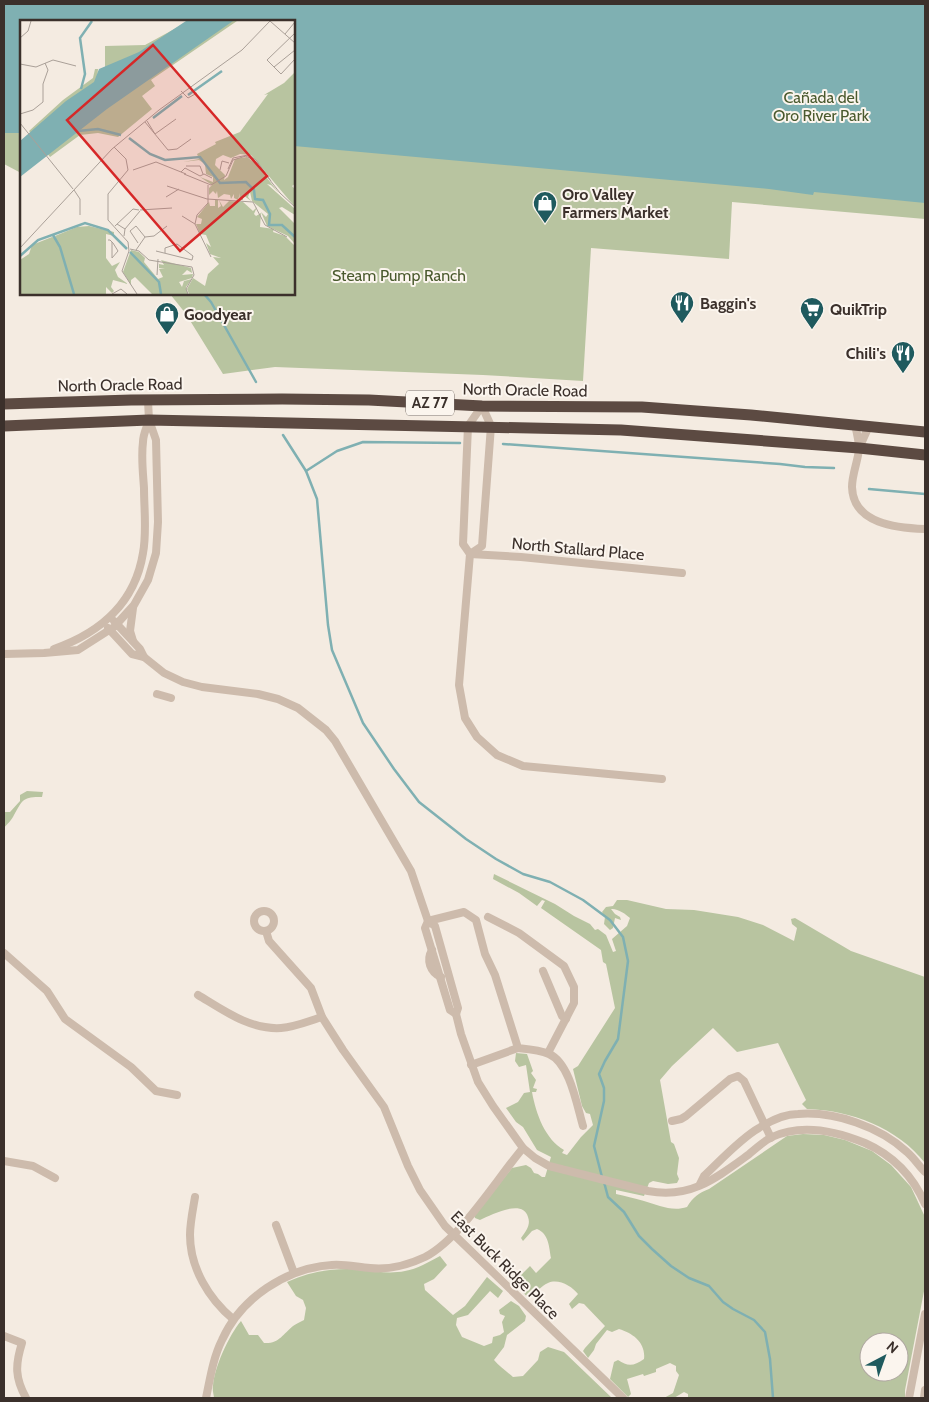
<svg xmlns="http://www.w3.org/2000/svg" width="929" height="1402" font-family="Cabin,sans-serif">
  <rect width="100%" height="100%" fill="#f4ebe1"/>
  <g fill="#b8c4a0" fill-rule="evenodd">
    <path d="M4,4H925V219L732,202L729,259L591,248L583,381L483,375L275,367L223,374L186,314L170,294H294V21H21V173L4,164Z"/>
    <path d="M27,791L43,792L42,797C23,797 23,799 14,815C12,820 7,824 4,828V812H10L20,801V795Z"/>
    <path d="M494,874L555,904L574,916L590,924L595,930L598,929L606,935L613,952L616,951L612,939L627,926L630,918C626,914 617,908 611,909L615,914L620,917L621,920L615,918L613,928L610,930L604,924L605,917L602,912L606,907L613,906L617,900H627L666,909L694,910L738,917L763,925L794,941L797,928L792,924L791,919L795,918L851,951L925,977V1163C898,1128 850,1110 807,1109L802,1104L806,1100L778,1043L737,1052L713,1028L672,1066L660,1080L671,1142L674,1144L679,1158L677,1174L679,1179L677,1183L668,1184L653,1181L649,1183L644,1196L616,1190V1194C625,1196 634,1198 644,1201C658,1205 672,1212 687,1207C693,1197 699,1193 709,1189L787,1136L803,1134L824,1135L845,1140L872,1151L891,1165L911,1187L925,1217V1286L905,1390V1398H688V1394L684,1392L674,1398H664L673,1393L679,1375L676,1371V1366L670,1363L656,1369V1372L644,1376L643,1374L627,1379L631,1394L628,1397L610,1379L614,1362L618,1360C628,1367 634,1366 644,1359C646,1343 633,1333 619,1329L612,1332L607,1330L596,1344L594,1350L588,1358L583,1351L585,1348L605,1326L584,1304L579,1303L572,1309L569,1304L578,1294C572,1286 558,1278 548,1283C541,1286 535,1294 529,1299L514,1282L530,1266L536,1273L551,1258C549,1247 549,1234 537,1229L532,1231L523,1241L521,1238C526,1231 531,1225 528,1217C523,1198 491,1215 480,1220L475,1218L474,1215L512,1168L526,1165L531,1168L534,1173L538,1174L542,1177H545L551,1157L537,1150L523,1127L516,1122L506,1108L518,1102L524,1093L530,1092L526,1065L519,1067L515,1061L516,1053L527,1054L533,1071L531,1073L536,1080L533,1088L537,1089L536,1092H532C536,1114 545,1139 564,1150L562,1153L567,1155L581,1137L593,1125L590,1114L586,1113L582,1106L573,1069L578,1066L615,1008L606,964L603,962L601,950L541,908L545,901L542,900L537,906L519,893L493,879ZM869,1342H899V1372H869Z"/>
    <path d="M440,1256L447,1265L434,1279L424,1284L425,1290L453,1315L465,1306L487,1277L503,1291L498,1298L490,1291L468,1315L457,1318L456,1325L462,1337L484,1346L492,1343L493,1337L500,1335L504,1332L502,1322L505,1316L500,1314L499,1310L511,1301L519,1306L526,1316L525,1321L507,1335L504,1347L494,1360C499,1366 506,1371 513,1377L523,1376L538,1360L540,1352L548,1347L564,1352L612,1398H214C214,1395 212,1390 213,1386C214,1368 229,1335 241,1321L249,1335H258L264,1343C279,1344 283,1334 293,1326C296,1324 300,1322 304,1320L306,1308L303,1300L296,1296L287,1282C306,1273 326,1269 347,1269C366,1269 385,1275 405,1271C417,1269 429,1262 440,1256Z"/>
  </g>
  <path fill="#7fb0b2" d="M4,4H925V203L814,192L813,195L769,189L294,146V21H21V133H4Z"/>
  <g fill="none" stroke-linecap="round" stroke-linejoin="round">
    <g stroke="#7fb0b2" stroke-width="2.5">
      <path d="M204,294L211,302L256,382"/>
      <path d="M283,435L306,471L317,499L328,625L332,650L363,723L394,769L419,802L466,839L496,859L523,874L550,882L583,900L610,920L623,937L628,961L618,1039L605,1061L599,1074L604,1088V1101L594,1146L602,1177"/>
      <path d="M503,444L780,464L805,467L834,468"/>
      <path d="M306,471L337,451L363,442L460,443"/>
      <path d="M869,489L925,494"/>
      <path d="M604,1182L608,1197L624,1212L639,1236L652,1249L671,1266L689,1278L709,1286L723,1302L733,1309L754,1320L765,1332L770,1359L773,1398"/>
    </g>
    <g stroke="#cdbbac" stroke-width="8">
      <path d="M482,406L468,426L463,544L470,554L459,685L465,718L477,737L497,755L523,766L662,779"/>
      <path d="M855,425C857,433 859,441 859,449C858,461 852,474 852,487C853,524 897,528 925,529"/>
      <path d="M859,448L869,426"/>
      <path d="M470,554L521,557L682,573"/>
      <path d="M470,554L482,546L491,426L482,406"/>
      <path d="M133,608L130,631L133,641"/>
      <path d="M108,628L132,654L144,657L140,649L114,621"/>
      <path d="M54,649C100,633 135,603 143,553C147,532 144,509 144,488C143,473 141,457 143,442C143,434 147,427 149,420"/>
      <path d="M4,654L44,653L78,650L114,627L134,605L148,580L156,553L158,522L156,440L149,420L148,401"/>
      <path d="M144,657L164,673L183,682L202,687L258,694L278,699L298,708L326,730L335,741L411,871L428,921L435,926L458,1008L456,1014L461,1034L478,1082L493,1106L523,1148L535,1158L549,1166L648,1191C690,1199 715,1179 748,1155C755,1149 764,1141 772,1137C802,1123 836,1131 865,1143C892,1155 913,1176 925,1204"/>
      <path d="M157,694L171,698"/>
      <circle cx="264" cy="921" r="10"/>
      <path d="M488,917L519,933L564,966L574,987V1003L548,1053"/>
      <path d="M428,921L464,912L476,920L485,954L495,975L518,1048C528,1049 540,1050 549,1054C570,1063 577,1106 583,1126"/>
      <path d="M428,921L425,928L450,1010L456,1014"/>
      <path d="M266,931L269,941L311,988L322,1017L343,1050L384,1107L408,1166L420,1190L445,1226L623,1398"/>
      <path d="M432,950C426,960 430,972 441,977"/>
      <path d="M4,953L47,991L65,1019L131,1067L156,1091L177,1095"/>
      <path d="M543,971L562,1016L566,1019"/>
      <path d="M198,995C223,1010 250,1030 281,1028C295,1027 309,1021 322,1017"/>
      <path d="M471,1065L518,1048"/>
      <path d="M672,1121L681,1119L686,1116L730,1079L738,1076L744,1081L771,1138"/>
      <path d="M4,1161L33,1166L55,1178"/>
      <path d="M700,1184L704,1176C720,1161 741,1138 759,1128C770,1121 785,1114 798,1114C835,1111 880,1127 907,1152C914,1158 919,1166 925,1172"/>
      <path d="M195,1197C193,1209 190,1223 190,1235C190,1268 209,1299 233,1319"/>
      <path d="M276,1225L294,1273"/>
      <path d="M4,1336L22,1343C15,1365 15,1378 26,1398"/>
      <path d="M206,1398C210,1379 213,1358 222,1340C241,1298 286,1268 332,1265C345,1264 357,1267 370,1268C388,1270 408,1265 425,1257C461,1238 496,1180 523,1148"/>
      <path d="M909,1398L925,1314"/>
      <path d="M924,1398L925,1390"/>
    </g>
    <g stroke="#5c4a42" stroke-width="11">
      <path d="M4,404L131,400L282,399L369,400L482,406L642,407L751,415L925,432"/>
      <path d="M4,426L149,420L621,430L859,448L925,455"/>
    </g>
  </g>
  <defs>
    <g id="shop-pin" transform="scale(1.25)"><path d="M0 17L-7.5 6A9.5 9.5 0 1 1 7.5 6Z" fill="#1f5a5e" stroke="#fbf5ee"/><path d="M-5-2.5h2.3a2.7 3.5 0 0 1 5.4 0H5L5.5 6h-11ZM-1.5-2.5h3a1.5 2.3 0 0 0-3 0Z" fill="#fff"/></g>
    <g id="restaurant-pin" transform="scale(1.25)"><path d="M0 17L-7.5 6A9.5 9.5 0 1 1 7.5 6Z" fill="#1f5a5e" stroke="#fbf5ee"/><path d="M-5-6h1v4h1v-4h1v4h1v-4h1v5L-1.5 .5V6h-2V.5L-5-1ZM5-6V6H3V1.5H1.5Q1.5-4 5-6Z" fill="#fff"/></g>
    <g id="supermarket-pin" transform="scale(1.25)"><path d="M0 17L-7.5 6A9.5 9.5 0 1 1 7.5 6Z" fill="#1f5a5e" stroke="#fbf5ee"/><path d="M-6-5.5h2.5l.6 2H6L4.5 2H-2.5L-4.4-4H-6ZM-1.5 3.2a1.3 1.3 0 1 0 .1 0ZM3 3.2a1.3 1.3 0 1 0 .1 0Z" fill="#fff"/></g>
  </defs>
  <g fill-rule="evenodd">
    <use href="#shop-pin" x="545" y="203"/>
    <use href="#restaurant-pin" x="682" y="303"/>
    <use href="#supermarket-pin" x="812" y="309"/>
    <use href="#shop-pin" x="167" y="314"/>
    <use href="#restaurant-pin" x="903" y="353"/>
  </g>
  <g text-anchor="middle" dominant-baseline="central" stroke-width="4" stroke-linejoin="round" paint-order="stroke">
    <rect fill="#fbf5ee" stroke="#756b66" stroke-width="1" x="406" y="390.5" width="48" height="25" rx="4"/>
    <g font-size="15" font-weight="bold" fill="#3b302b">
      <text x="430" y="403">AZ 77</text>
    </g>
    <g font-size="16" fill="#4a5a2e" stroke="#fbf5ee">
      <text x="821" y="97">Cañada del<tspan x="821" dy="18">Oro River Park</tspan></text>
      <text x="399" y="275">Steam Pump Ranch</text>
    </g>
    <g font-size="16" font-weight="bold" fill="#3b302b" stroke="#fbf5ee" text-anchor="start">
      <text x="562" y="194">Oro Valley<tspan x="562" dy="18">Farmers Market</tspan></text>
      <text x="700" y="303">Baggin's</text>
      <text x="830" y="309">QuikTrip</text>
      <text x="184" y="314">Goodyear</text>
      <text x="886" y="353" text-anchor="end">Chili's</text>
    </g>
    <g font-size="16" fill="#3b302b" stroke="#fbf5ee">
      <text transform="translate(120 385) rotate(-1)">North Oracle Road</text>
      <text transform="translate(525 390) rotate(1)">North Oracle Road</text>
      <text transform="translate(578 549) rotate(5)">North Stallard Place</text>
      <text transform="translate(505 1265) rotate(45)">East Buck Ridge Place</text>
    </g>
  </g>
  <g transform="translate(20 20)">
    <rect width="275" height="275" fill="#f4ebe1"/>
    <path d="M169,1H217L131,60L135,66L122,76L132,89L98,117L78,113L60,115L30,137L9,111L43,80L73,58L75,49H78L77,61L85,56V26L125,25ZM275,52V164L272,166L275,169V187L231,135L220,134L211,138L203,135L196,139L195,145L205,155L204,160L208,157L215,139L227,137L235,143L259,173L251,165L247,164L275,189V195L262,187L259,188L275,204V224L268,216L247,206L241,192L246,197L248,194L232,181L230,172L228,177L231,181L223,175V180H219L220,173L218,180L214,178V174L211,179L210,175L204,174L198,178L197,171L196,174L193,171L189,175V168L192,165L180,157L193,162V157L186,154L185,144L179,140L163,142L179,139L177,134L196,124L195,122L220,112L248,74L244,75L264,63ZM195,180H198V188L201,186L199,180L203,187L209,181L223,182L233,191L237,187L234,194L236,196L241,193L240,207L254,209L253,212L265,216L275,226V274H169L167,269L173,258L185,266L188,254L199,244L193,237L201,238L190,234L186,223L191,227L186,215L180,214L176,204H181L182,199L177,197L189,182L190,186H195ZM69,206L94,212V216L86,214V238L92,246L100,242L95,250L98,257L108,264L93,260L91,267L94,271L92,273L86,267V274H0V240L9,234L12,225L32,217L36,218L35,216L57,207ZM111,230L119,232L125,238L124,242L138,259L143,257L139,249L145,248H139V244L144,245L141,240L171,248L172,253L167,250L162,255L173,254L172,258L159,262L162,267L164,261L172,259L166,267L168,274H132L115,257L111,260V265L103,252Z" fill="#b8c4a0"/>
    <path d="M166,1H213L87,89L0,157V121L46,81L74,62L79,49L119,32Z" fill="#7fb0b2"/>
    <path fill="none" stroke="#7fb0b2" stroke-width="2.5" d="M61,69L65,54L60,18L72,1M168,75L202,51M133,98L162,76M58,111L78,109L101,115M109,118L130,134L145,140L180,137L200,163L226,162L234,170L235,179L243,180L250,194L249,205H262L275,217M33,215L40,227L54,274M110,232L139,262L141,274M0,236L18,220L65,203L88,210L107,229"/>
    <path fill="none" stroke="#aaa098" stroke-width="1" d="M250,1L275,23M275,13L247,40L261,54L275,39M265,14L275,2M0,18L8,11L11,1M0,44L16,47L33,40L56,46M254,47L275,30M161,71L168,78L177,73M0,94L13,90L23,82V64L28,50L25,43M127,101L135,114M125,102L148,130L157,129L171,119M0,103L53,169M135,114L156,99M94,127L106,139L108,150L88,174V200L108,222L109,231L102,251L117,274M166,146H180L183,154M208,149L213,138L228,135L236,140L251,161M113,150L136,142L166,154M200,150L202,141L209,143M161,152L165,148L180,156L184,154L192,158M164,154L191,165L206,156L213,140L226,136L235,141L260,173M188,165V183L177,195L175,204L191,237M147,166L187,179L233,182L245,205L267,217M54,170L60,179V195M260,173L275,187M146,177L159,169M120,190L152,188M162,196L175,204M97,204L105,209L104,216M95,206L113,189L119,190M105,209L120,191M88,220H90L93,223L98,231L92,238V222M118,223L110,211L116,206L125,217M0,228L92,129L139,90L222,30L250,1M110,229L119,231L129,240L172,247M116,230L125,217L134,216L147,206M136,231L172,240L173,236L157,224L145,228V233M137,255L138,239M92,274L101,269L107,274M168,274L166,269L174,255L172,247"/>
    <path fill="#d62828" fill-opacity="0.15" stroke="#d62828" stroke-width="2.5" d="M133,25L247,156L160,231L47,100Z"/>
    <rect width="275" height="275" fill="none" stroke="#3b302b" stroke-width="2.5"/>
  </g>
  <rect width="929" height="1402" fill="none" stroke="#3b302b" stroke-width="10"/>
  <g transform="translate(884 1357) rotate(41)"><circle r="24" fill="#fbf5ee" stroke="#aea6a0"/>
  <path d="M0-4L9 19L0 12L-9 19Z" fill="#1f5a5e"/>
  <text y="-8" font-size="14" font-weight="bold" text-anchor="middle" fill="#3b302b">N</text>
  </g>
</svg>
